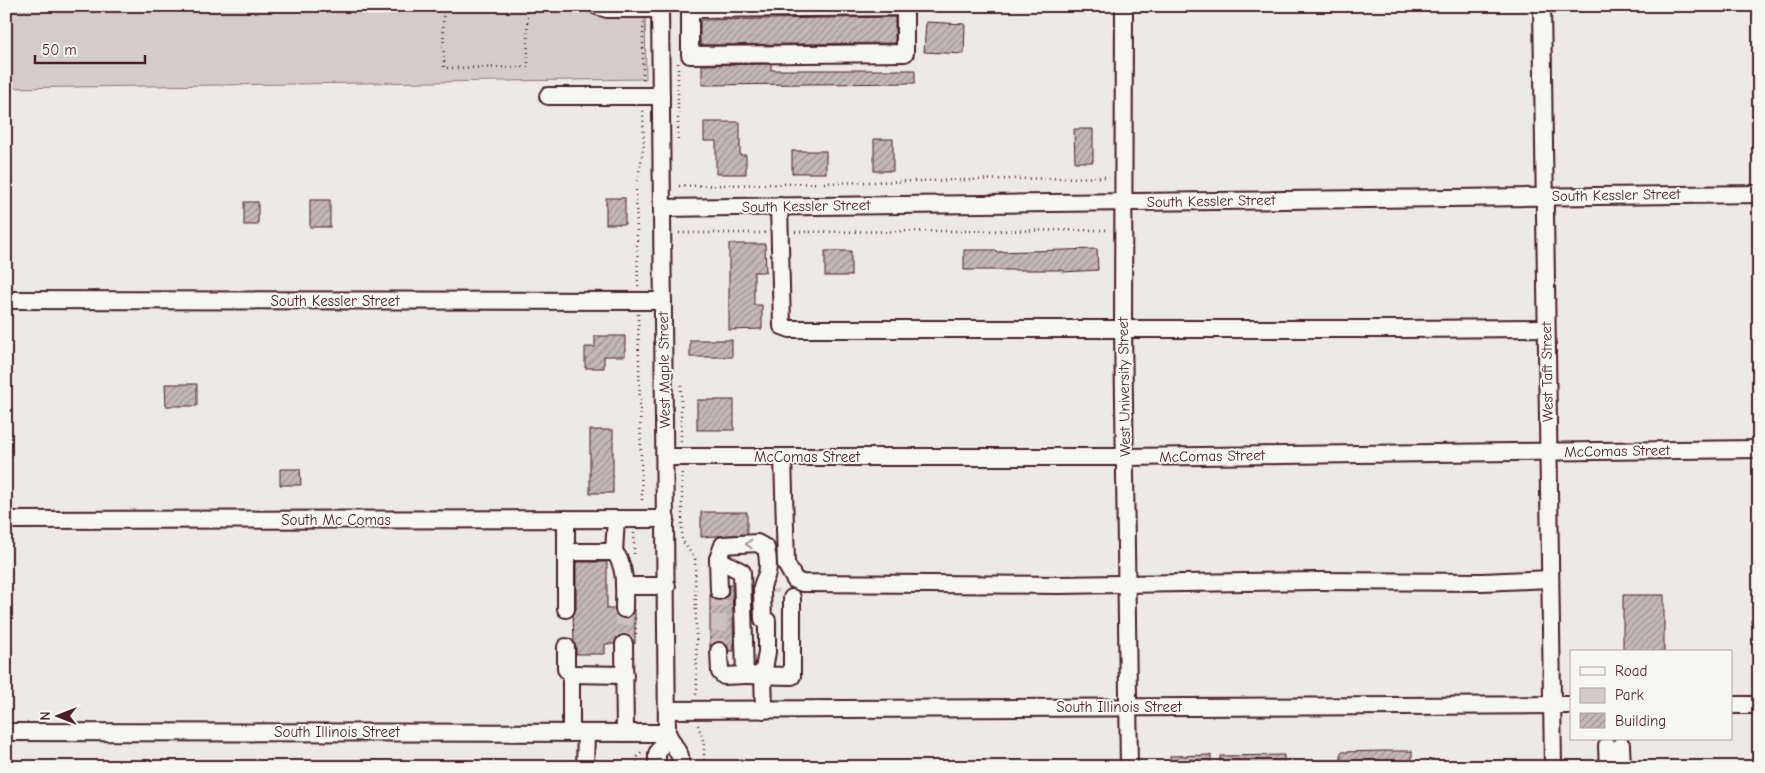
<svg xmlns="http://www.w3.org/2000/svg" width="1765" height="773" font-family="'Comic Neue',sans-serif">
  <defs>
    <pattern id="building-hatch" width="6" height="6" patternUnits="userSpaceOnUse" patternTransform="scale(1.25)"><rect width="6" height="6" fill="#c4b7b7"/><path d="M-1 1l2-2M0 6l6-6M5 7l2-2" fill="none" stroke="#a19495"/></pattern>
  </defs>
  <rect width="100%" height="100%" fill="#ece9e6"/>
  <filter id="ink" filterUnits="userSpaceOnUse"><feTurbulence type="fractalNoise" baseFrequency=".02" numOctaves="2"/><feDisplacementMap in="SourceGraphic" scale="10" xChannelSelector="R" yChannelSelector="G"/><feConvolveMatrix kernelMatrix="1 2 1 2 8 2 1 2 1" color-interpolation-filters="sRGB"/></filter>
  <g filter="url(#ink)">
    <path fill="#d4cbca" stroke="#8f757a" d="M6,6H645L646,79L6,88Z"/>
    <g fill="url(#building-hatch)" stroke="#4a1f2b">
      <path d="M895,17V43L700,45V20Z"/>
      <path d="M926,22L965,24L964,54L924,52Z"/>
      <path d="M771,64V70H915V83L702,85V65Z"/>
      <path d="M704,122H740V155H746V174H716V141H704Z"/>
      <path d="M1074,129H1093V162H1075Z"/>
      <rect x="874" y="139" width="19" height="32"/>
      <rect x="792" y="151" width="34" height="22"/>
      <rect x="606" y="198" width="19" height="26"/>
      <rect x="310" y="200" width="20" height="27"/>
      <rect x="244" y="202" width="14" height="23"/>
      <path d="M729,244H765L766,272H754V305H762V329L729,330Z"/>
      <path d="M1097,249L1098,270L1063,272V270H964V250H996V252Z"/>
      <rect x="825" y="251" width="26" height="25"/>
      <path d="M595,336H625V356H604V368H585V347H595Z"/>
      <rect x="690" y="340" width="42" height="17"/>
      <path d="M165,384H197V406H166Z"/>
      <rect x="697" y="400" width="37" height="30"/>
      <rect x="590" y="430" width="23" height="63"/>
      <path d="M280,469H300L301,485H280Z"/>
      <path d="M701,512H747V534L701,537Z"/>
      <path d="M576,562H607V609H614L618,617L624,619L629,617L635,609V644L629,636L623,634L616,639L614,644H605V654H576V647L574,641L573,615L576,609Z"/>
      <path d="M729,585H732L734,651H729L727,645L719,641L714,642L710,647V595L715,600H724L728,595Z"/>
      <rect x="1623" y="595" width="41" height="57"/>
      <path d="M1385,751H1412V767H1341V752Z"/>
      <path d="M1211,755V767H1170V756Z"/>
      <path d="M1284,755V767H1220V756Z"/>
    </g>
    <g fill="none" stroke-linecap="round" stroke-linejoin="round">
      <g stroke="#ccc1c1" stroke-width="16" stroke-dasharray="16 8" stroke-linecap="butt">
        <path d="M771,589V593"/>
        <path d="M719,591V651"/>
        <path d="M624,609V644"/>
      </g>
      <g stroke="#4a1f2b" stroke-width="20">
        <g id="minor">
          <path d="M597,6L607,9H660"/>
          <path d="M905,6V53L690,55V9L905,7"/>
          <path d="M1124,6L1123,328L1129,767"/>
          <path d="M1542,6L1553,767"/>
          <path d="M548,96H661"/>
          <path d="M779,206L782,326L790,329H1403L1546,328"/>
          <path d="M662,208L1759,194"/>
          <path d="M6,300L663,301"/>
          <path d="M665,457H1125L1759,449"/>
          <path d="M783,457L786,564L795,580L802,583L1059,585L1317,581L1483,582L1550,579"/>
          <path d="M566,519V552"/>
          <path d="M6,520L666,519"/>
          <path d="M614,552L616,519"/>
          <path d="M718,559L742,572L745,675L792,676V598"/>
          <path d="M624,586H667"/>
          <path d="M719,591L718,559L723,545L757,543L766,548C768,557 769,565 767,573C766,579 762,582 762,589"/>
          <path d="M762,593L763,619L767,621V652L763,675L764,710"/>
          <path d="M566,609V552H614C627,566 624,591 624,609"/>
          <path d="M624,644L625,733"/>
          <path d="M566,647V669L571,674"/>
          <path d="M719,651L720,672L724,676L745,675"/>
          <path d="M1731,705H1759"/>
          <path d="M667,710L1571,705"/>
          <path d="M6,732L667,733"/>
          <path d="M571,733V674L625,675"/>
          <path d="M667,733L680,756L681,767"/>
          <path d="M1621,745L1622,767"/>
          <path d="M1607,746L1608,767"/>
          <path d="M585,767L586,733"/>
          <path d="M657,767V754L667,733L660,6"/>
        </g>
      </g>
      <g stroke="#4a1f2b" stroke-width="2.5" stroke-dasharray="1 4" stroke-linecap="butt">
        <path d="M443,6L444,68L528,67L527,6"/>
        <path d="M643,23V82"/>
        <path d="M678,63V142"/>
        <path d="M679,186L1109,177"/>
        <path d="M795,232L1109,230"/>
        <path d="M679,233H765"/>
        <path d="M638,286L636,188L644,145L643,110"/>
        <path d="M638,314L642,504"/>
        <path d="M681,385V442"/>
        <path d="M682,473V540L695,559L697,692L695,696"/>
        <path d="M634,533V555"/>
        <path d="M635,618L636,635"/>
        <path d="M698,725L704,743V767"/>
        <path d="M637,767V758L642,751"/>
      </g>
      <use href="#minor" stroke="#f6f6f2" stroke-width="16"/>
    </g>
    <defs><path id="oneway-chevron" d="M-2-3.5L2.5 0L-2 3.5" fill="none" stroke-width="1.6" stroke-linecap="round" stroke-linejoin="round" transform="scale(1.25)"/></defs>
    <use stroke="#a99598" href="#oneway-chevron" transform="translate(749 544) rotate(178)"/>
  </g>
  <g text-anchor="middle" dominant-baseline="central" stroke-width="4" stroke-linejoin="round" paint-order="stroke">
    <g font-size="15" fill="#4a1f2b" stroke="#f6f6f2">
      <text transform="translate(1616 195) rotate(-1)">South Kessler Street</text>
      <text transform="translate(1211 201) rotate(-1)">South Kessler Street</text>
      <text transform="translate(806 206) rotate(-1)">South Kessler Street</text>
      <text x="335" y="301">South Kessler Street</text>
      <text transform="translate(664 370) rotate(-91)">West Maple Street</text>
      <text transform="translate(1547 372) rotate(-91)">West Taft Street</text>
      <text transform="translate(1124 387) rotate(-91)">West University Street</text>
      <text transform="translate(1617 451) rotate(-1)">McComas Street</text>
      <text transform="translate(1212 456) rotate(-1)">McComas Street</text>
      <text x="807" y="457">McComas Street</text>
      <text x="336" y="520">South Mc Comas</text>
      <text x="1119" y="707">South Illinois Street</text>
      <text x="337" y="732">South Illinois Street</text>
    </g>
  </g>
  <rect width="1765" height="773" fill="none" stroke="#f6f6f2" stroke-width="25"/>
  <rect x="12" y="12" width="1740" height="748" fill="none" stroke="#4a1f2b" stroke-width="2" filter="url(#ink)"/>
  <rect x="1570" y="650" width="162" height="90" fill="#f6f6f2" stroke="#b1a0a2"/>
  <rect x="1580" y="667" width="25" height="8" fill="#f6f6f2" stroke="#b1a0a2"/>
  <text x="1615" y="676" font-size="15" fill="#4a1f2b">Road</text>
  <rect x="1580" y="688" width="25" height="15" fill="#d4cbca" stroke="#b1a0a2"/>
  <text x="1615" y="700" font-size="15" fill="#4a1f2b">Park</text>
  <rect x="1580" y="713" width="25" height="15" fill="url(#building-hatch)" stroke="#b1a0a2"/>
  <text x="1615" y="726" font-size="15" fill="#4a1f2b">Building</text>
  <g transform="translate(58 716) rotate(270)" stroke="#f6f6f2" stroke-width="4" paint-order="stroke">
  <path d="M0-4L9 19L0 12L-9 19Z" fill="#4a1f2b"/>
  <text y="-8" font-size="14" font-weight="bold" text-anchor="middle" fill="#4a1f2b">N</text>
  </g>
  <path d="M35 55v8h110v-8" fill="none" stroke="#4a1f2b" stroke-width="2.5"/>
  <text x="42" y="55" font-size="15" fill="#4a1f2b" stroke="#f6f6f2" stroke-width="4" paint-order="stroke">50 m</text>
</svg>
